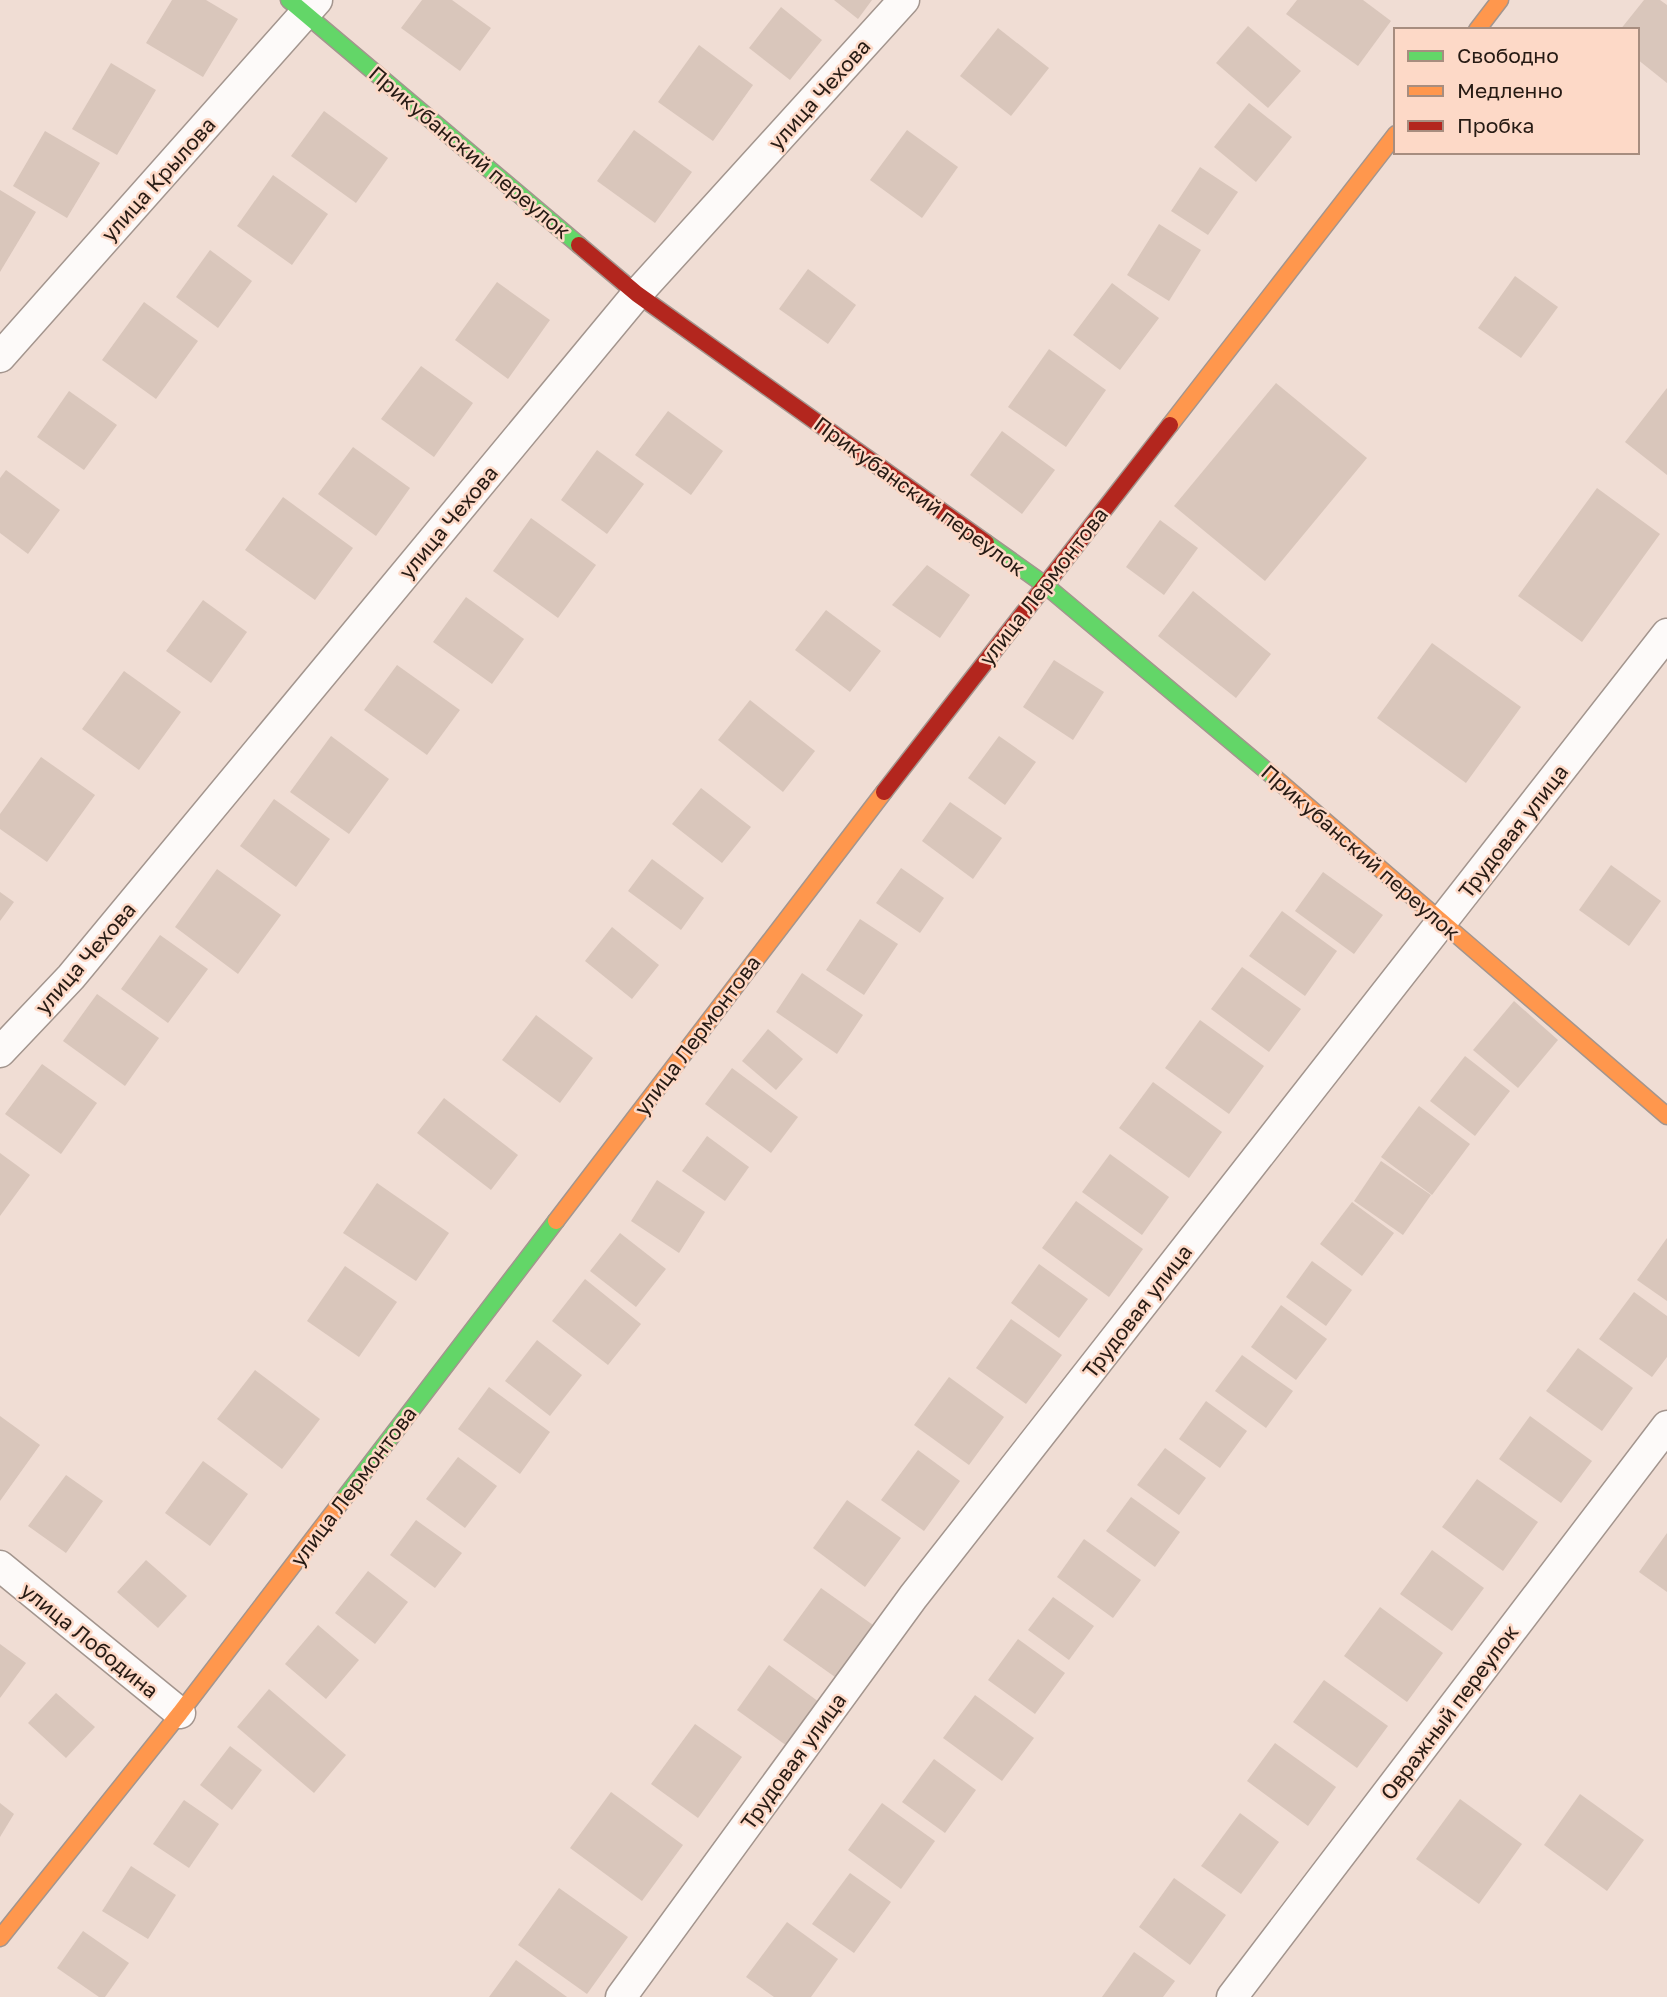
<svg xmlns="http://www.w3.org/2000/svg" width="1667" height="1997" font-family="'Golos Text',sans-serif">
  <rect width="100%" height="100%" fill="#f0ddd4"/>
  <g fill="#d9c6bb">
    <path d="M172,0H206L238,19L203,77L146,43Z"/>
    <path d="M422,0H452L491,28L460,71L401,28Z"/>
    <path d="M834,0H872L858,19Z"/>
    <path d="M1297,0H1363L1391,21L1358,66L1286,14Z"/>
    <path d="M1644,0H1660L1667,5V83L1637,59V30H1620Z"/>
    <path d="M781,7L822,40L790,80L749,48Z"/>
    <path d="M1248,26L1301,71L1268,108L1216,63Z"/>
    <path d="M998,28L1049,68L1011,116L960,76Z"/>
    <path d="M699,45L753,85L713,141L658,102Z"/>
    <path d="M111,63L156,90L117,155L72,129Z"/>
    <path d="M1249,103L1292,137L1256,182L1214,147Z"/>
    <path d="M324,111L388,158L356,203L291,156Z"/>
    <path d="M634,130L692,172L655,223L597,181Z"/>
    <path d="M907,130L958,167L922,218L870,180Z"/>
    <path d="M45,131L100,163L67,218L13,186Z"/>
    <path d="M1200,167L1238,192L1208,235L1171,211Z"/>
    <path d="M273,175L328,214L292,265L237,226Z"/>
    <path d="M0,190L36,212L0,272Z"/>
    <path d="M1159,224L1201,250L1169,301L1127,275Z"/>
    <path d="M210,250L252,281L218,328L176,297Z"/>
    <path d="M808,269L856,305L828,344L779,309Z"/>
    <path d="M1515,276L1558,307L1521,358L1478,328Z"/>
    <path d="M497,282L550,320L508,379L455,340Z"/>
    <path d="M1112,283L1159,318L1120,370L1073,335Z"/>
    <path d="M144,302L198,341L156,399L102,360Z"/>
    <path d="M1049,349L1106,390L1066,447L1008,407Z"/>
    <path d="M421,366L473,403L434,457L381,419Z"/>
    <path d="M1276,383L1367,458L1265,581L1174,506Z"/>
    <path d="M1667,388V475L1625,442Z"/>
    <path d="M69,391L117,425L84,470L37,437Z"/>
    <path d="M668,411L723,451L691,495L635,455Z"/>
    <path d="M1002,431L1055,470L1022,514L970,475Z"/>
    <path d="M353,447L410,488L376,536L318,494Z"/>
    <path d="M597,450L644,484L607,534L561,500Z"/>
    <path d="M6,470L60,510L28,554L0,533V478Z"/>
    <path d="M1597,488L1660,534L1582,642L1518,596Z"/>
    <path d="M283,497L353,548L315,600L245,550Z"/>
    <path d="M531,518L596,565L558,618L493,571Z"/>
    <path d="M1160,520L1198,548L1164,595L1126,567Z"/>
    <path d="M927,565L970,595L940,638L892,605Z"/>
    <path d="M1193,591L1271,654L1236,698L1158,636Z"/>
    <path d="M466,597L524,639L492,684L433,642Z"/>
    <path d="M203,600L247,632L211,683L166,651Z"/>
    <path d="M826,610L881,651L850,692L795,650Z"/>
    <path d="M1432,643L1521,707L1466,783L1377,718Z"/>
    <path d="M1054,660L1104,692L1073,740L1023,707Z"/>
    <path d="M397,665L460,710L427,755L364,710Z"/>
    <path d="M124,671L181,712L139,770L82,729Z"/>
    <path d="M750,700L815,751L783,792L718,740Z"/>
    <path d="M331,736L389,779L349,834L290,792Z"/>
    <path d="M999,736L1036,762L1005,805L968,778Z"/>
    <path d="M41,757L95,795L47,862L0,829V814Z"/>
    <path d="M701,788L751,827L722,863L672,824Z"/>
    <path d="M274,799L330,839L296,887L240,846Z"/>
    <path d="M950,802L1002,838L973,879L922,841Z"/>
    <path d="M652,859L704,898L681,930L628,891Z"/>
    <path d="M1611,865L1661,901L1629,946L1579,910Z"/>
    <path d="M901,868L944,898L920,933L876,903Z"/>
    <path d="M217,869L281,915L238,974L175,927Z"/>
    <path d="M1323,872L1383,915L1354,954L1295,911Z"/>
    <path d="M0,892L14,902L0,921Z"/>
    <path d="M1282,911L1337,951L1305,996L1249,956Z"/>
    <path d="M860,919L898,944L864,995L826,970Z"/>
    <path d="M612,927L659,965L632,999L585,961Z"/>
    <path d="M160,935L208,969L168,1023L121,989Z"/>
    <path d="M1242,967L1301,1009L1269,1052L1211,1009Z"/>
    <path d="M802,973L863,1015L837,1054L776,1012Z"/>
    <path d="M97,994L159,1038L125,1086L63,1041Z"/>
    <path d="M1514,1001L1558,1040L1518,1088L1473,1050Z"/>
    <path d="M536,1015L593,1058L560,1103L502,1060Z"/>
    <path d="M1200,1020L1264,1066L1229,1114L1165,1068Z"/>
    <path d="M768,1029L803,1059L776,1090L742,1061Z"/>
    <path d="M1465,1056L1510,1091L1475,1136L1430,1101Z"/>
    <path d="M42,1064L97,1103L61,1154L5,1114Z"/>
    <path d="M732,1068L798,1117L771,1153L705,1104Z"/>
    <path d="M1153,1082L1222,1132L1189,1178L1119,1128Z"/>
    <path d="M444,1098L518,1155L491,1190L417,1133Z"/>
    <path d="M1419,1106L1470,1144L1432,1195L1381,1157Z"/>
    <path d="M707,1136L749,1167L725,1201L682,1171Z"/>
    <path d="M0,1153L30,1175L0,1216Z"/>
    <path d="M1110,1154L1169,1197L1142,1235L1082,1192Z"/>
    <path d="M1381,1161L1431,1195L1403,1235L1354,1201Z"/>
    <path d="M657,1180L705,1212L679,1253L631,1221Z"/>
    <path d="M377,1183L449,1233L416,1281L343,1233Z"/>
    <path d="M1076,1201L1143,1249L1109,1297L1042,1248Z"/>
    <path d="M1352,1202L1394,1233L1362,1276L1320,1244Z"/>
    <path d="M620,1233L666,1269L636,1307L590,1271Z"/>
    <path d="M1667,1238V1301L1637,1280Z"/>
    <path d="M1312,1261L1352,1290L1326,1326L1286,1297Z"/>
    <path d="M1039,1264L1088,1299L1059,1338L1011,1303Z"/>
    <path d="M345,1266L397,1302L359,1357L307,1321Z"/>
    <path d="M585,1279L641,1324L608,1365L552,1321Z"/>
    <path d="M1634,1292L1667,1316V1357L1652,1377L1599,1339Z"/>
    <path d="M1281,1305L1327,1339L1296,1380L1251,1347Z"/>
    <path d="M1011,1319L1062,1355L1026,1404L976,1368Z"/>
    <path d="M537,1340L582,1375L550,1416L505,1381Z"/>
    <path d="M1578,1348L1633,1388L1602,1431L1546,1391Z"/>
    <path d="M1242,1355L1293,1391L1266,1428L1215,1391Z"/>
    <path d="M255,1370L320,1419L282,1469L217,1419Z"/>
    <path d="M949,1377L1004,1417L969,1465L914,1425Z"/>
    <path d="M489,1387L550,1432L520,1474L458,1429Z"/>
    <path d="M1206,1401L1247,1431L1220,1468L1179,1439Z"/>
    <path d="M0,1416L40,1445L0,1501Z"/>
    <path d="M1530,1416L1592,1461L1561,1503L1499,1459Z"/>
    <path d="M1165,1448L1206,1478L1179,1515L1137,1485Z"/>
    <path d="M918,1450L960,1481L924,1531L881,1500Z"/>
    <path d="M458,1457L497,1486L465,1528L426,1499Z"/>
    <path d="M203,1461L248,1494L210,1546L165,1513Z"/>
    <path d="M66,1475L103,1501L66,1553L28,1526Z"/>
    <path d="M1477,1479L1538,1522L1503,1571L1442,1527Z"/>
    <path d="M1131,1497L1180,1532L1155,1567L1106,1531Z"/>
    <path d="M847,1500L901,1538L865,1587L813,1548Z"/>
    <path d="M416,1520L462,1553L435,1588L390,1555Z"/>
    <path d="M1667,1533V1592L1639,1572Z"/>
    <path d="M1084,1539L1141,1580L1113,1618L1057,1577Z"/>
    <path d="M1432,1550L1484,1588L1452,1631L1400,1594Z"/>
    <path d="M146,1560L187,1596L158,1628L117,1592Z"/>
    <path d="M368,1571L408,1602L375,1644L335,1613Z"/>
    <path d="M821,1588L873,1625L835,1677L783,1640Z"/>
    <path d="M1053,1597L1094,1626L1069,1660L1028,1630Z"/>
    <path d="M1380,1607L1443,1653L1407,1702L1344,1656Z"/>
    <path d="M318,1625L359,1660L326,1699L285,1664Z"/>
    <path d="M1018,1639L1065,1673L1035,1714L988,1680Z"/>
    <path d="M0,1644L26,1663L0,1698Z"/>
    <path d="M769,1665L819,1702L787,1746L737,1710Z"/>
    <path d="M1324,1680L1388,1726L1357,1768L1293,1722Z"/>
    <path d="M269,1689L346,1755L314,1793L237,1727Z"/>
    <path d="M56,1693L95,1727L66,1758L28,1723Z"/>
    <path d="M975,1695L1034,1738L1002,1781L943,1738Z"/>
    <path d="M695,1724L742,1757L698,1818L651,1784Z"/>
    <path d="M1275,1743L1336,1787L1308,1826L1247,1781Z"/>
    <path d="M230,1746L262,1770L232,1810L200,1785Z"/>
    <path d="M934,1759L976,1790L945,1833L902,1802Z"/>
    <path d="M611,1792L683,1845L642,1901L570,1848Z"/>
    <path d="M1580,1794L1644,1840L1607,1891L1544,1845Z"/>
    <path d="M1460,1799L1522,1844L1479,1904L1416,1859Z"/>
    <path d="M184,1800L219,1824L189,1868L153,1844Z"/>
    <path d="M0,1803L14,1814L0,1837Z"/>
    <path d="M882,1803L935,1841L901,1889L848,1850Z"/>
    <path d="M1240,1813L1279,1842L1241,1894L1201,1866Z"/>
    <path d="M131,1866L176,1895L148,1939L102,1911Z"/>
    <path d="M850,1873L891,1902L854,1953L812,1924Z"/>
    <path d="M1174,1878L1226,1915L1190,1965L1139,1927Z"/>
    <path d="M559,1888L628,1937L587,1994L518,1945Z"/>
    <path d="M787,1922L838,1959L811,1997H774L746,1977Z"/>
    <path d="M83,1931L129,1963L105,1997H99L57,1968Z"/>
    <path d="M1134,1952L1175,1981L1163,1997H1102Z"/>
    <path d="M516,1960L567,1997H489Z"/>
  </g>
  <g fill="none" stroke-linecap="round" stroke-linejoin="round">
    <g stroke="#a3958e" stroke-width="33">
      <g id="street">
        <path d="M0,357L317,0"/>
        <path d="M0,1052L71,977L637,294L904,0"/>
        <path d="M0,1566L180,1713"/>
        <path d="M621,1997L913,1597L1667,634"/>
        <path d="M1232,1997L1667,1426"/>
      </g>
    </g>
    <g stroke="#a3958e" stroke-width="19">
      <g id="fast">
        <path d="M289,0L579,245"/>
        <path d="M986,543L1045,585L1275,778"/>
        <path d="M342,1501L556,1221"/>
      </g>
    </g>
    <g stroke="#a3958e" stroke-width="19">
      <g id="slow">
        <path d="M1477,30L1500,0"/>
        <path d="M1170,425L1396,134"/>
        <path d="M1275,778L1667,1116"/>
        <path d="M556,1221L884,792"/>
        <path d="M0,1938L180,1713L342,1501"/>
      </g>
    </g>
    <g stroke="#a3958e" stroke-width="19">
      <g id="jam">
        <path d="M579,245L637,294L986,543"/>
        <path d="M884,792L1170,425"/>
      </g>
    </g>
    <use href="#street" stroke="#fdfaf9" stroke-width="30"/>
    <use href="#fast" stroke="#63d668" stroke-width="16"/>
    <use href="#slow" stroke="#ff974d" stroke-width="16"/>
    <use href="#jam" stroke="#b3261e" stroke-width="16"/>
  </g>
  <g text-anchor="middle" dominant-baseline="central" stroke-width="5" stroke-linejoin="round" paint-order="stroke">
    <g font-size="21" fill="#271b14" stroke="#fdd9c7">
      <text transform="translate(819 94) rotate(-48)">улица Чехова</text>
      <text transform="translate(470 152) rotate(40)">Прикубанский переулок</text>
      <text transform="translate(158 179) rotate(-48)">улица Крылова</text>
      <text transform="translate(920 496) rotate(36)">Прикубанский переулок</text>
      <text transform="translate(448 522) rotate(-50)">улица Чехова</text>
      <text transform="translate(1043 586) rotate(-52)">улица Лермонтова</text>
      <text transform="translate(1513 831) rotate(-52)">Трудовая улица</text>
      <text transform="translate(1361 852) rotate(41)">Прикубанский переулок</text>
      <text transform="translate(85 958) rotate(-49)">улица Чехова</text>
      <text transform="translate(697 1035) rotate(-53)">улица Лермонтова</text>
      <text transform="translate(1137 1311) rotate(-52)">Трудовая улица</text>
      <text transform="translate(353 1486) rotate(-53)">улица Лермонтова</text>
      <text transform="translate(90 1640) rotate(39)">улица Лободина</text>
      <text transform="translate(1449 1712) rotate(-53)">Овражный переулок</text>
      <text transform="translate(793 1761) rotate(-54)">Трудовая улица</text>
    </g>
  </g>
  <rect x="1394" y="28" width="245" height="126" fill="#fdd9c7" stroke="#a78d7f" stroke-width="2"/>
  <rect x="1408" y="51" width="35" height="10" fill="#63d668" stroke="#a78d7f" stroke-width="2"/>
  <text x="1457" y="63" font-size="21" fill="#271b14">Свободно</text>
  <rect x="1408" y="86" width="35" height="10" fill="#ff974d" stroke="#a78d7f" stroke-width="2"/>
  <text x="1457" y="98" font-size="21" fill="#271b14">Медленно</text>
  <rect x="1408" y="121" width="35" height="10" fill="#b3261e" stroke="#a78d7f" stroke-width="2"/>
  <text x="1457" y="133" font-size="21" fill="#271b14">Пробка</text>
</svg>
